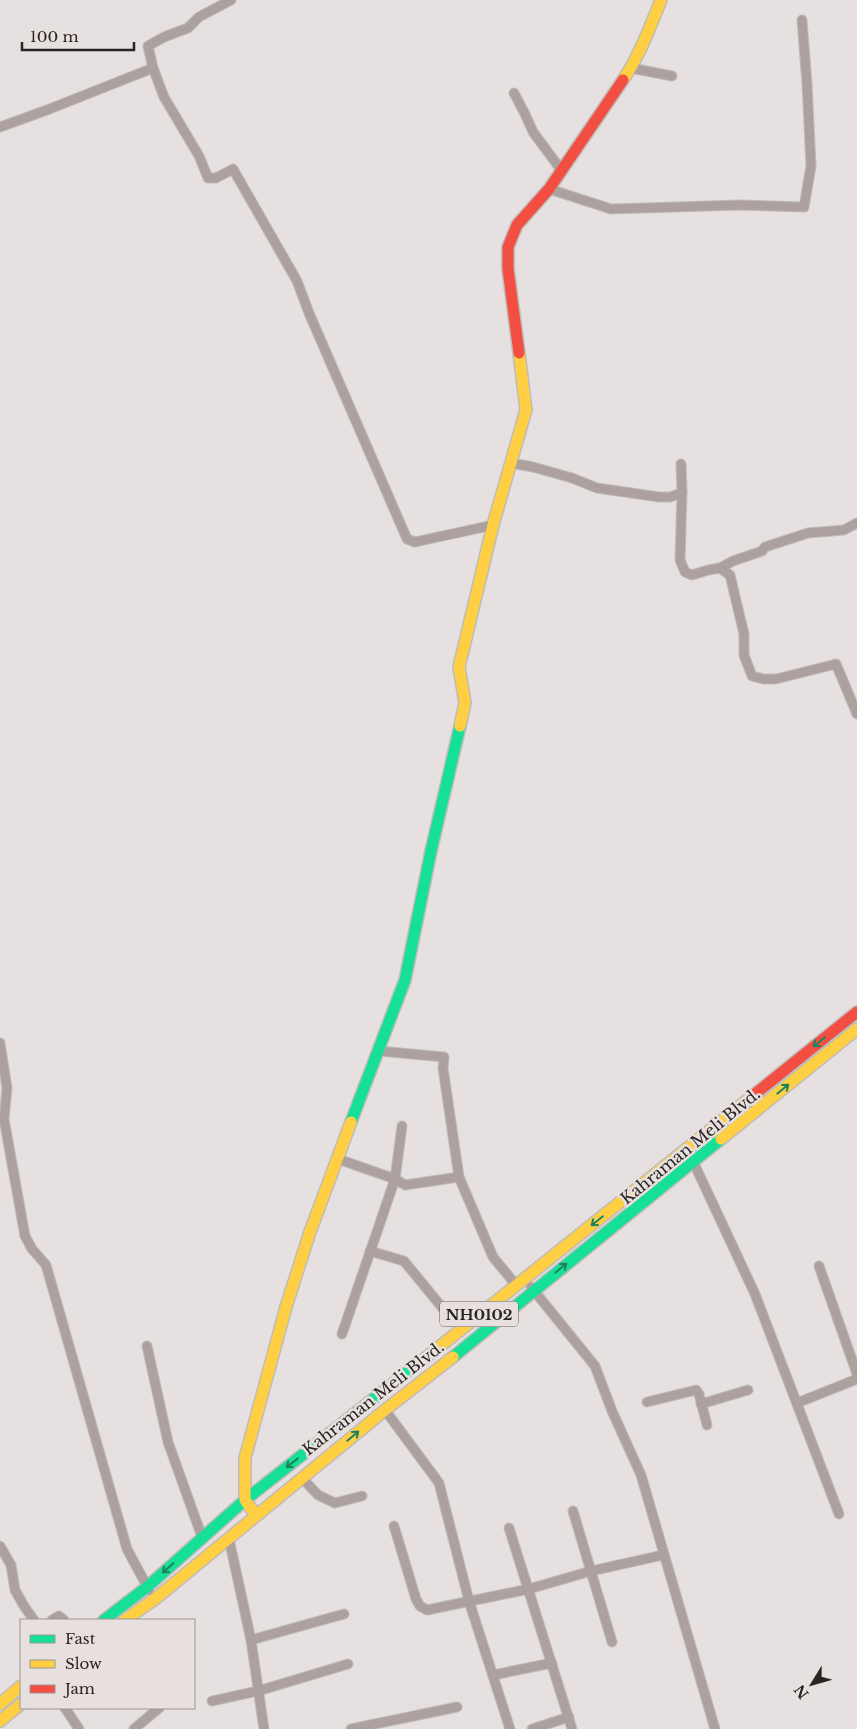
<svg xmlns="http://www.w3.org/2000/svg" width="857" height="1729" font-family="'Libre Baskerville',serif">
  <rect width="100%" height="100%" fill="#e6e1e0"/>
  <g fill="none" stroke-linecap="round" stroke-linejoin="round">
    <g stroke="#bfbcbb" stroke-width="11">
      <g id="street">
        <path d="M153,68L164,97L199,156L208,178H216L233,169L297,281L309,313L407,539L415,542L493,525"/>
        <path d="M631,68L672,76"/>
        <path d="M514,93L525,114L533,132L562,171"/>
        <path d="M0,127L47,110L153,68L148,46L164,37L188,28L199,17L231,0"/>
        <path d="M549,189L611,209L740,205L804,207L811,166L807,84L802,20"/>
        <path d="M511,463L533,467L572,478L597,488L659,497H670L682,493"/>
        <path d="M681,464L682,493L680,560L685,572L692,575L708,570L720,568L730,575L744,634V655L752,676L763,679H776L836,664L857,714"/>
        <path d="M720,568L733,561L762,551L765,547L808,533L844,530L857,523"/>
        <path d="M0,1043L7,1088L4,1119L25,1236L32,1249L46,1265L127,1549L149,1590"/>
        <path d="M379,1051L444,1057L443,1068L459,1177L493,1257L516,1285"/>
        <path d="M691,1157L755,1294L839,1514"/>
        <path d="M338,1159L395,1179L405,1185L459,1177"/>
        <path d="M370,1251L404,1261L445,1311"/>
        <path d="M819,1266L857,1374"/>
        <path d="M531,1287L595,1366L612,1411L641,1475L715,1729"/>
        <path d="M342,1334L395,1179L402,1126"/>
        <path d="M147,1346L168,1442L202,1537"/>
        <path d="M647,1402L696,1390L699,1394L707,1425"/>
        <path d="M797,1403L857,1379"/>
        <path d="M701,1404L748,1390"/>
        <path d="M385,1410L439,1483L469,1601L510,1729"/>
        <path d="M303,1479L318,1495L335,1503L362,1496"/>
        <path d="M573,1511L612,1642"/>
        <path d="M394,1526L416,1599L420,1606L427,1610L529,1589L591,1571L663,1555"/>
        <path d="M509,1528L572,1729"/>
        <path d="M229,1539L251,1640L264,1729"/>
        <path d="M0,1546L11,1565L15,1590L24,1606L34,1620"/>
        <path d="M52,1620L59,1616L64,1620"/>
        <path d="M251,1640L344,1614"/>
        <path d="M493,1675L552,1663"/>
        <path d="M212,1701L258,1691L348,1664"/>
        <path d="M65,1708L79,1729"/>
        <path d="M134,1729L159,1708"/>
        <path d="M351,1729L457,1707"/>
        <path d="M532,1729L569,1717"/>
      </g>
    </g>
    <g stroke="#bfbcbb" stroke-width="14">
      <g id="fast">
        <path d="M351,1122L405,980L431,851L460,726"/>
        <path d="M453,1357L721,1139"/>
        <path d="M104,1620L147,1587L245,1500L433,1352"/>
      </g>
    </g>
    <g stroke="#bfbcbb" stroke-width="14">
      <g id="slow">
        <path d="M623,80C640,55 650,27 661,0"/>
        <path d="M460,726L465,703L459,667L493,525L526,410L519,353"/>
        <path d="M721,1139L857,1029"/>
        <path d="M433,1352L750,1098"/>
        <path d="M256,1515L245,1500V1458L286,1307L310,1232L351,1122"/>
        <path d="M125,1620L155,1599L385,1410L453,1357"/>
        <path d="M0,1704L21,1686"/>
        <path d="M0,1721L21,1704"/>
      </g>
    </g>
    <g stroke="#bfbcbb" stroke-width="14">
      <g id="jam">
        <path d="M519,353L508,269V247L517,225L549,189L623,80"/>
        <path d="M750,1098L857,1012"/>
      </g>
    </g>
    <use href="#street" stroke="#ada19f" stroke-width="9"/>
    <use href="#fast" stroke="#16e098" stroke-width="11"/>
    <use href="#slow" stroke="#ffcf43" stroke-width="11"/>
    <use href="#jam" stroke="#f24e42" stroke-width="11"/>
  </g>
  <defs><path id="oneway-shaft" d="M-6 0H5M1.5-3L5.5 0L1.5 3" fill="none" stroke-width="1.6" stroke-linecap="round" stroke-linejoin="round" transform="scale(1.25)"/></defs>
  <g stroke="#1f825e">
    <use href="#oneway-shaft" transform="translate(819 1042) rotate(141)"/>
    <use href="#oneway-shaft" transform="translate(783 1089) rotate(-39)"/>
    <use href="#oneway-shaft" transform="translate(597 1221) rotate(141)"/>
    <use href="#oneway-shaft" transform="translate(561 1268) rotate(-39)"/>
    <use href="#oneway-shaft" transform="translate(353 1436) rotate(-40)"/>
    <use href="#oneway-shaft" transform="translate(292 1463) rotate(142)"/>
    <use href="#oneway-shaft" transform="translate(168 1568) rotate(138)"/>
  </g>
  <g text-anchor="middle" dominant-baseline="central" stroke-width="5" stroke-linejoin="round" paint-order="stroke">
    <rect fill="#e8e0de" stroke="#625d5c" stroke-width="1" x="440" y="1301.5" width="78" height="25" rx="4"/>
    <g font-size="15" font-weight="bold" fill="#282524">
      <text x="479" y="1314">NH0102</text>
    </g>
    <g font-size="16" fill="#282524" stroke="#e8e0de">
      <text transform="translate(690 1146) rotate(-39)">Kahraman Meli Blvd.</text>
      <text transform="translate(373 1398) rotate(-38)">Kahraman Meli Blvd.</text>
    </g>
  </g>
  <rect x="20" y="1619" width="175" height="90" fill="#e8e0de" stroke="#9b9594"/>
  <rect x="30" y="1635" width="25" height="8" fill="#16e098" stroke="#9b9594"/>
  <text x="65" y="1644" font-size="15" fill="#282524">Fast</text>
  <rect x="30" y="1660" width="25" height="8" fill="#ffcf43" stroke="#9b9594"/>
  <text x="65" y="1669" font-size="15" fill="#282524">Slow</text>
  <rect x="30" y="1685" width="25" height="8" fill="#f24e42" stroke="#9b9594"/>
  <text x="65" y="1694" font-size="15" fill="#282524">Jam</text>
  <g transform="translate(812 1684) rotate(233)" stroke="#e8e0de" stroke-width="4" paint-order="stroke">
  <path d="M0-4L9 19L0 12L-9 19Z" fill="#282524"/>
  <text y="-8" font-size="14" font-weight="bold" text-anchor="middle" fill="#282524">N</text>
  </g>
  <path d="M22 42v8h112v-8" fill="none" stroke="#282524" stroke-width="2.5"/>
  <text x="30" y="42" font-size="15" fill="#282524" stroke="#e8e0de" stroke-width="4" paint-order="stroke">100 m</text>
</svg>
